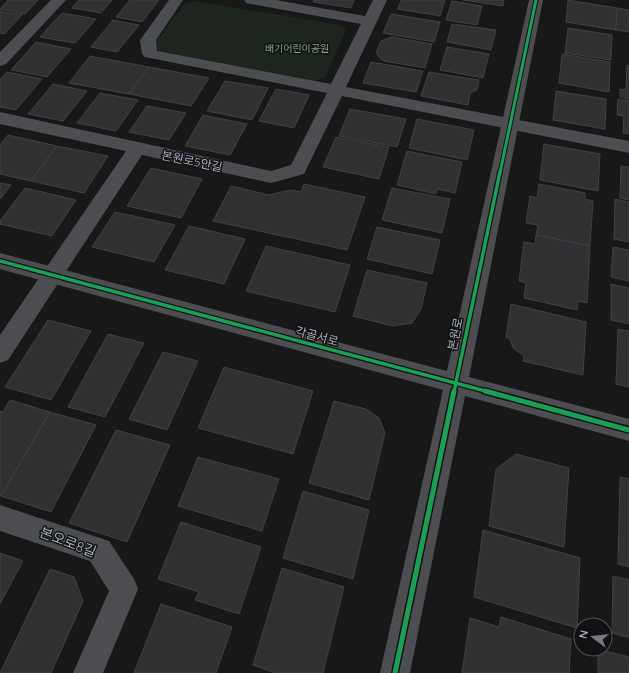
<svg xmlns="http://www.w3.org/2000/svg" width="629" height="673" font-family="Quicksand,'Noto Sans KR',sans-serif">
  <rect width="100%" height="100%" fill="#181818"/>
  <path fill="#1d251e" d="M194,1L340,25L346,30L325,78L314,81L156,53L152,47L184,4Z"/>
  <g fill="#303132" stroke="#404144">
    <path d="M8,0H38L25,14L0,9Z"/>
    <path d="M79,0H112L101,13L72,8Z"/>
    <path d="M130,0H159L142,22L116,17Z"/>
    <path d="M314,0H354L351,8L313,2Z"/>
    <path d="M401,0H445L440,16L398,9Z"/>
    <path d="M463,0H504L503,6Z"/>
    <path d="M568,0L617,8L616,30L566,22Z"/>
    <path d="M452,1L482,6L477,25L446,20Z"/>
    <path d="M617,8L629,10V32L616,30Z"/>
    <path d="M0,11L22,15L4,34L0,33Z"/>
    <path d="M62,13L96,19L75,43L40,37Z"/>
    <path d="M391,14L440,22L434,42L383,33Z"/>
    <path d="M113,20L139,25L117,52L91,47Z"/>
    <path d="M452,24L496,30L491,50L447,42Z"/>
    <path d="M568,28L612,35L611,60L565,53Z"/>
    <path d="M392,37L432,44L425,68L384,61L380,58L376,53L381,41Z"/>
    <path d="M36,42L71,49L47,77L11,70Z"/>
    <path d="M447,47L489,54L483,78L440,70Z"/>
    <path d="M562,54L610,62L609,92L559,83Z"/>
    <path d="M90,56L149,67L129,94L69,83Z"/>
    <path d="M371,62L423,71L416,92L363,83Z"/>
    <path d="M627,65L629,66V99L620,97V89L626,90Z"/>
    <path d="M149,67L209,78L191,106L129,94Z"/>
    <path d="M7,72L42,79L16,110L0,107V80Z"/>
    <path d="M429,72L479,80L477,90L470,93L468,105L421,96Z"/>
    <path d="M225,81L268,88L252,120L207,111Z"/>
    <path d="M53,84L87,91L63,121L28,114Z"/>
    <path d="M276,89L309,95L294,128L259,121Z"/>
    <path d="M556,91L606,99L605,129L553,120Z"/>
    <path d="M100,93L138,100L116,131L77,123Z"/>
    <path d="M618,99L629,101V134L623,133L624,116L617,115Z"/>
    <path d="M147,106L186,113L169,140L129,132Z"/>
    <path d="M350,109L406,119L397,147L339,136Z"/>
    <path d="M203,115L247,124L230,155L185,146Z"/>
    <path d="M417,119L474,130L467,160L409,148Z"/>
    <path d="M8,135L57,146L31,181L0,174V145Z"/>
    <path d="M336,137L389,147L379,179L323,167Z"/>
    <path d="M544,144L600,154L598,191L540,180Z"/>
    <path d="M57,146L108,156L84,193L31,181Z"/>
    <path d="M407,151L462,162L455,193L437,189L436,194L397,185Z"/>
    <path d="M621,166L629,167V200L620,198Z"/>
    <path d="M151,168L202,179L181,218L127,206Z"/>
    <path d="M0,183L11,185L0,199Z"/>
    <path d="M304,184L365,197L347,250L213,221L231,186L269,195L291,190L301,192Z"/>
    <path d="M539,184L585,193V199L593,201L590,246L536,235L538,225L526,223L530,196L537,198Z"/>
    <path d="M25,188L76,200L52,236L0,224V221Z"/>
    <path d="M392,188L450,199L442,233L382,220Z"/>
    <path d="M615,199L629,202V242L614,239Z"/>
    <path d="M115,212L175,225L154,262L92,247Z"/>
    <path d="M189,226L245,239L224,284L165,270Z"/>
    <path d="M377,227L440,240L432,274L367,259Z"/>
    <path d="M536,235L590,246L587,303L578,301L577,310L524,298L526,283L519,281L524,242L535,244Z"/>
    <path d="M266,246L350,265L335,312L246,291Z"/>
    <path d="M613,247L629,250V281L611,277Z"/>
    <path d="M367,270L427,283L421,309L412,323L393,326L353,316Z"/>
    <path d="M611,284L629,288V324L611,320Z"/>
    <path d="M511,304L586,322L583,375L523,361L524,356L513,348L510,339L506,337Z"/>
    <path d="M48,320L91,331L51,400L5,387Z"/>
    <path d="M618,329L629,331V387L616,384Z"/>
    <path d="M108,334L144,343L105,417L68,407Z"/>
    <path d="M163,352L198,361L167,430L129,419Z"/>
    <path d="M224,367L313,391L293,454L198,428Z"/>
    <path d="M10,400L50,412L1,496L0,495V411L3,412Z"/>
    <path d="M334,401L366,409L379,418L385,433L369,500L309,483Z"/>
    <path d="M50,412L96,425L51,512L1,496Z"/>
    <path d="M116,430L170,445L127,542L69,523Z"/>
    <path d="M516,454L569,468L564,547L489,526L496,469Z"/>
    <path d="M198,457L279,479L262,531L178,506Z"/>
    <path d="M620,477L629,479V567L618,564Z"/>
    <path d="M303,491L369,510L353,579L283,558Z"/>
    <path d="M181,522L261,547L239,614L195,600L199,592L158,579Z"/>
    <path d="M483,530L580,558L577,628L474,597Z"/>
    <path d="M0,553L23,561L0,604Z"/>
    <path d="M282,568L344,587L323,673H275L253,665Z"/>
    <path d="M50,569L74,577L83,601L51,673H0Z"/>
    <path d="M613,576L629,580V638L612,633Z"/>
    <path d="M161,604L232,627L216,673H134Z"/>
    <path d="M501,617L571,639L569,673H462L470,618L499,627Z"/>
    <path d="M598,649L629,657V673H598Z"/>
  </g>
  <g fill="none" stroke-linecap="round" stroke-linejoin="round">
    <g fill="#4b4d51" fill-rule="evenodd">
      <path d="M51,0H66L6,64L0,66V52Z"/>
      <path d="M169,0H183L156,40L157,51L331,84L361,24L251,4L246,3L244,0H276L365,16L373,0H387L346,87L629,141V153L342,96L304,174L271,183L142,155L8,360L0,363V335L126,151L0,124V112L271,171L291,165L327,93L145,57L142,54L140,40Z"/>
      <path d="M0,505L109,541L134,579L138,589L103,673H73L109,591L90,561L0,531Z"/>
    </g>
    <path fill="#4b4d51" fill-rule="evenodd" d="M529,0H543L469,377L629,419V441L465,396L410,673H380L443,390L0,269V253L447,371Z"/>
    <g stroke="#121214" stroke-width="5">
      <path id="cycleway-far2" d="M500,173L536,0"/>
    </g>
    <g stroke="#121214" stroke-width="6">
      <g id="cycleway-far1">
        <path d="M0,261L489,392"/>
        <path d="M454,392L500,172"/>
      </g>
    </g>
    <g stroke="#121214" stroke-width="8">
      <g id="cycleway">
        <path d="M485,391L629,430"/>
        <path d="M395,673L454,391"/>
      </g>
    </g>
    <use href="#cycleway-far2" stroke="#1a9f57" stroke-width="3"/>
    <use href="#cycleway-far1" stroke="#1a9f57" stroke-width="3.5"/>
    <use href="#cycleway" stroke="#1a9f57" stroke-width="5"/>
  </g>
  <g text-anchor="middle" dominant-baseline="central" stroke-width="3" stroke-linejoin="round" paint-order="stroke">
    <g font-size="10" fill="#7fa67d" stroke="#121214">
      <text x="297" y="48">배기어린이공원</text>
    </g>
    <g font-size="12" fill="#a8afba" stroke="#121214">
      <text transform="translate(192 161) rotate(12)">본원로5안길</text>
      <text transform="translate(455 334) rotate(-78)">본원로</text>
      <text transform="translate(317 336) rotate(15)">각골서로</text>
    </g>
    <g font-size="14" fill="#a8afba" stroke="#121214">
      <text transform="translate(68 542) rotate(21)">본오로8길</text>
    </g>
  </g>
  <g transform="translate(593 637) rotate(285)"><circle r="19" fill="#121214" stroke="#4e5156"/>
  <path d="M0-3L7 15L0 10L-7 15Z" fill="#767a81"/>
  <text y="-6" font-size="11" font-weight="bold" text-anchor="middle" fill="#a8afba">N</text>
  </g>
</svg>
